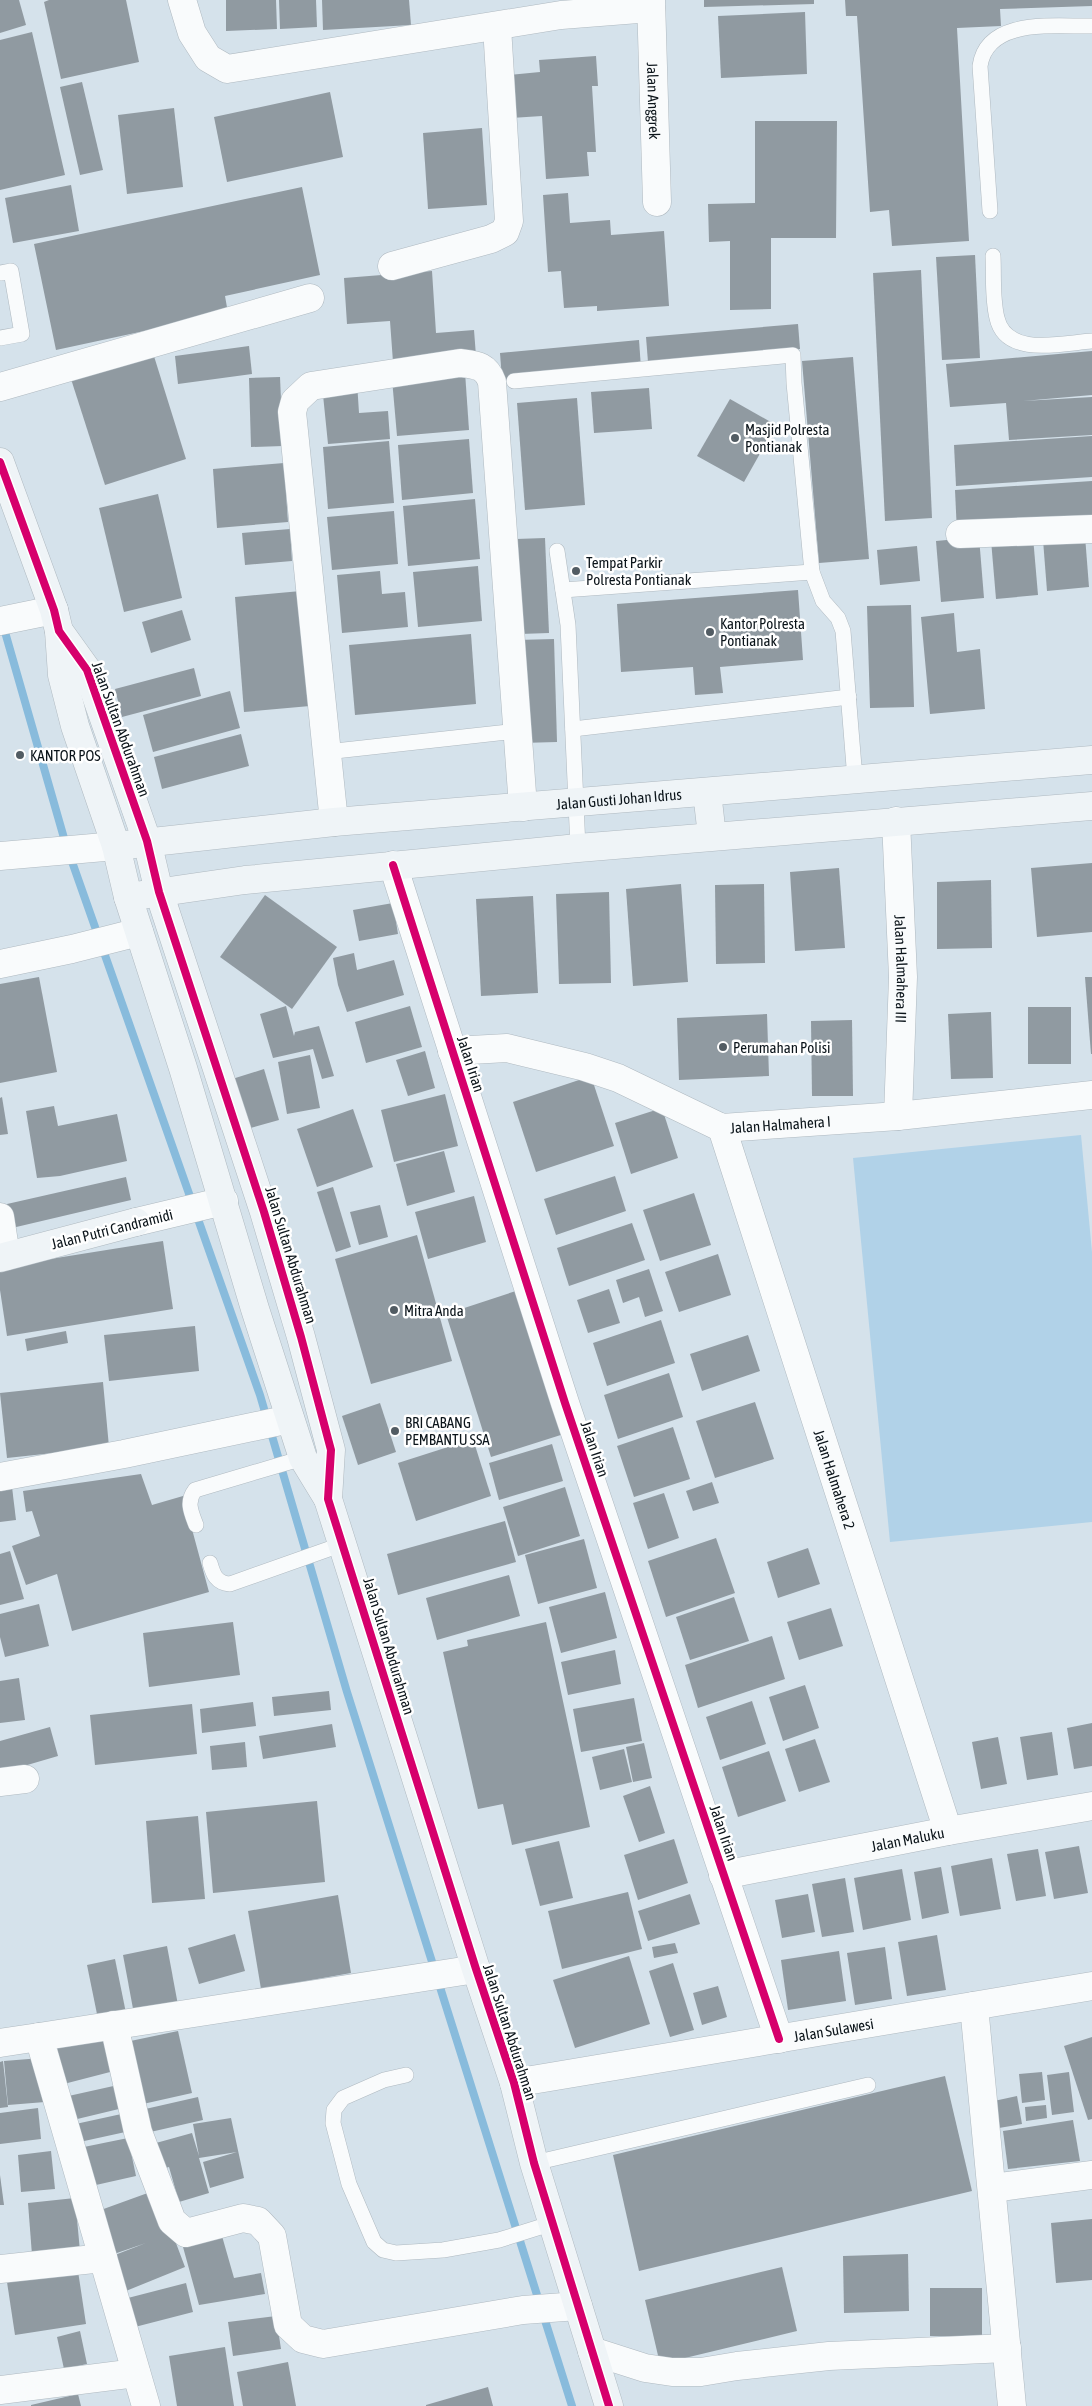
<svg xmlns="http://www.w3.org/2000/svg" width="1092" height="2406" font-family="'Asap Condensed',sans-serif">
  <rect width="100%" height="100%" fill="#d5e2eb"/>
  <path fill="#b1d2e8" d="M1081,1135L1092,1252V1522L890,1542L853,1158Z"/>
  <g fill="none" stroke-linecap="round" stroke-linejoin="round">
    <g stroke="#88bbdc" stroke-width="8">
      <path d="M3,625L66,845"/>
      <path d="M70,856L260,1395L347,1692L572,2406"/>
    </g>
  </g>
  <g fill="#909aa1">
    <path d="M0,0H19L26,25L0,33Z"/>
    <path d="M49,0H126L139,62L61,79L44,2Z"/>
    <path d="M226,0H276L277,29L226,31Z"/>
    <path d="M279,0H316L317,27L280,29Z"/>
    <path d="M322,0H409L411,25L323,30Z"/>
    <path d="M704,0H814V4L704,7Z"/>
    <path d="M845,0H1092V6L1000,9L1001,26L957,28L969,241L892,246L889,210L870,212L857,16H846Z"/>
    <path d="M805,12L807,74L721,78L718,16Z"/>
    <path d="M32,32L65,175L0,190V40Z"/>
    <path d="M596,56L598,86H592L596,152H587L589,176L546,179L542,116L511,118L509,75L540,72L539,60Z"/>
    <path d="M82,82L103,170L80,175L60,87Z"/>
    <path d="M330,92L343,157L227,182L214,117Z"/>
    <path d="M174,108L183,187L127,194L118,115Z"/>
    <path d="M755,121H837L836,238H771V309L730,310V241L709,242L708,204L755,203Z"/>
    <path d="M482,128L487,205L428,209L423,133Z"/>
    <path d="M71,185L79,231L13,243L5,198Z"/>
    <path d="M302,187L320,275L225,296L228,313L56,350L34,244Z"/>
    <path d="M568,193L570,223L610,220L611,235L664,231L669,306L597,311V306L564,308L561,271L548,272L543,195Z"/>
    <path d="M975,255L980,358L942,360L936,257Z"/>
    <path d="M921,270L932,518L885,521L873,273Z"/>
    <path d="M432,271L436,333L474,330L476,356L393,362L390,321L347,324L344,278Z"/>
    <path d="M798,324L800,349L648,362L646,337Z"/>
    <path d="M639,340L641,368L502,380L500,353Z"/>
    <path d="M249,346L252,374L178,384L175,356Z"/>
    <path d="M1092,351V395L1023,401L1092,397V435L1009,440L1006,403L950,407L946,364Z"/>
    <path d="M153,353L186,459L105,485L71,379Z"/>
    <path d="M853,357L869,559L819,563L802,361Z"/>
    <path d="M465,372L469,430L397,436L392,379Z"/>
    <path d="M280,377L283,446L251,447L249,378Z"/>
    <path d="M357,382L359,413L388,411L390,439L328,444L322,385Z"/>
    <path d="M649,388L652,429L594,433L591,392Z"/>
    <path d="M577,398L585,505L525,510L517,403Z"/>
    <path d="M730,399L776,425L744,482L697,456Z"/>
    <path d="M1092,436V477L956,486L954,445Z"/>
    <path d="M469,439L473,493L402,500L398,445Z"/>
    <path d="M389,441L394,503L328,509L323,447Z"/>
    <path d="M284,463L288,522L217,528L213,469Z"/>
    <path d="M1092,481V524L957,533L955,490Z"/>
    <path d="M158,494L182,598L124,612L99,508Z"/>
    <path d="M475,499L480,559L408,566L403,506Z"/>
    <path d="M394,511L398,564L332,570L327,517Z"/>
    <path d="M290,529L292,561L245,565L242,533Z"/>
    <path d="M1085,536L1089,587L1047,591L1043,540Z"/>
    <path d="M979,537L984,598L941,602L936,541Z"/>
    <path d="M1033,537L1038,595L996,599L991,540Z"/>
    <path d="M545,538L549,633L520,634L516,539Z"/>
    <path d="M917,546L920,581L880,585L877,550Z"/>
    <path d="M478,566L482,621L418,627L413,572Z"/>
    <path d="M380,571L382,594L405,592L408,627L342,633L337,575Z"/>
    <path d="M798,590L803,660L720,667L723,693L695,695L693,667L621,672L617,604Z"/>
    <path d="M301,591L310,706L244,712L235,597Z"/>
    <path d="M911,605L914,707L870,708L867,606Z"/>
    <path d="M182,610L191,640L151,653L142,622Z"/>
    <path d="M954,613L957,652L980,649L985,709L930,714L921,617Z"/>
    <path d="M471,634L476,704L355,715L349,645Z"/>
    <path d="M554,639L557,742L521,743L517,640Z"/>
    <path d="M194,668L201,696L122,717L115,689Z"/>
    <path d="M230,691L240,728L153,752L143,715Z"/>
    <path d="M241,734L249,766L162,789L154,757Z"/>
    <path d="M1092,863V932L1037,937L1031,868Z"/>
    <path d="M839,868L845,948L795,951L790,872Z"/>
    <path d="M991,880L992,948L937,949V882Z"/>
    <path d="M681,884L688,982L633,986L626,889Z"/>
    <path d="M764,884L765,963L716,964L715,885Z"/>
    <path d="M609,892L611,983L559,984L556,894Z"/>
    <path d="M265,895L337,947L292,1009L220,957Z"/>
    <path d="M533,896L538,993L481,996L476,899Z"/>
    <path d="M393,903L398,934L359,941L353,910Z"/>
    <path d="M354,953L357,970L394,960L404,995L347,1012L338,985L333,958Z"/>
    <path d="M39,977L57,1072L0,1083V984Z"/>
    <path d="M1085,977H1092V1054H1091Z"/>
    <path d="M286,1006L294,1036L295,1032L319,1026L334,1076L322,1079L313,1049L273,1058L260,1014Z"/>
    <path d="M410,1006L422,1047L366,1063L355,1022Z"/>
    <rect x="1028" y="1007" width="43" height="57"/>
    <path d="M991,1012L993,1078L951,1079L948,1014Z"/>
    <path d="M767,1014L769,1076L679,1080L677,1018Z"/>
    <path d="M852,1020L853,1096H812L811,1021Z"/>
    <path d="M425,1051L435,1088L408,1096L396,1060Z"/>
    <path d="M310,1055L320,1108L287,1114L278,1062Z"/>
    <path d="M264,1069L279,1120L243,1130L229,1080Z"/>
    <path d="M591,1076L614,1146L536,1172L513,1102Z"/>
    <path d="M445,1094L458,1146L394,1162L381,1110Z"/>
    <path d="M2,1097L8,1134L0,1135V1098Z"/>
    <path d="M54,1106L58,1126L117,1114L127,1161L60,1176L37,1178L26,1111Z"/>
    <path d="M662,1108L678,1158L631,1174L615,1123Z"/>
    <path d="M353,1109L373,1167L317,1187L297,1129Z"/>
    <path d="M444,1151L455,1192L407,1206L396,1164Z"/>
    <path d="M615,1176L626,1211L556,1235L544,1199Z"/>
    <path d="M126,1177L131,1200L12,1228L7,1204Z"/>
    <path d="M333,1187L351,1247L336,1252L317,1192Z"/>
    <path d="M694,1193L711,1245L660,1261L643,1210Z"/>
    <path d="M474,1196L486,1242L428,1259L415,1212Z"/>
    <path d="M380,1205L388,1237L359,1245L350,1212Z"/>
    <path d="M632,1223L645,1260L569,1286L557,1248Z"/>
    <path d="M417,1235L452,1361L371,1384L335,1259Z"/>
    <path d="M163,1241L173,1309L7,1336L0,1290V1267Z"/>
    <path d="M718,1254L731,1295L679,1312L665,1272Z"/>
    <path d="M649,1269L663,1311L645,1317L639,1297L623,1303L616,1280Z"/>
    <path d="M522,1289L567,1433L491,1457L446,1314Z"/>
    <path d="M609,1289L620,1323L588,1333L577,1300Z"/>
    <path d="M661,1320L675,1363L607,1386L593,1343Z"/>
    <path d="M195,1326L199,1371L109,1381L104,1335Z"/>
    <path d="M66,1331L68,1343L27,1351L25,1339Z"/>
    <path d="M748,1335L760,1371L702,1391L690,1354Z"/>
    <path d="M669,1373L683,1417L618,1439L604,1395Z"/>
    <path d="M103,1382L109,1447L7,1458L0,1393Z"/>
    <path d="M755,1402L774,1459L715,1478L696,1421Z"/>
    <path d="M380,1403L396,1452L358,1465L342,1416Z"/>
    <path d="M673,1427L690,1479L634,1497L617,1446Z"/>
    <path d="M473,1439L491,1496L416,1521L398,1463Z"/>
    <path d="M552,1444L563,1481L499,1500L489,1463Z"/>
    <path d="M141,1474L152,1505L183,1496L209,1592L72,1631L57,1574L26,1585L12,1546L40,1536L32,1511L26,1512L23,1491Z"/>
    <path d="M712,1482L719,1503L693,1511L686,1491Z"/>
    <path d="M12,1487L16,1520L0,1522V1489Z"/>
    <path d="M565,1487L580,1536L518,1556L503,1507Z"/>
    <path d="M664,1493L679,1538L648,1549L633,1503Z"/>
    <path d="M505,1521L516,1562L398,1595L387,1554Z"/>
    <path d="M716,1538L735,1593L666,1617L648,1561Z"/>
    <path d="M584,1539L597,1588L538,1604L525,1555Z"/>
    <path d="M808,1548L820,1584L778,1598L767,1562Z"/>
    <path d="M10,1551L24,1599L0,1605V1554Z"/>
    <path d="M509,1575L520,1616L437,1640L426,1598Z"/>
    <path d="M605,1592L617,1638L561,1653L549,1607Z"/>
    <path d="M734,1597L749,1641L690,1660L676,1617Z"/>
    <path d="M39,1604L49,1646L5,1657L0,1637V1614Z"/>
    <path d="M831,1608L843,1646L799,1660L787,1622Z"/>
    <path d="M233,1622L240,1675L149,1687L143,1633Z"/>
    <path d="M546,1622L590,1827L512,1845L503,1804L478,1809L443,1652L468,1646L467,1640Z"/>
    <path d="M772,1636L785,1679L698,1708L685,1665Z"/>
    <path d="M615,1650L621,1684L568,1695L561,1662Z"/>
    <path d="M19,1678L25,1720L0,1723V1681Z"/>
    <path d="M805,1685L819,1728L783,1741L769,1697Z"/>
    <path d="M329,1691L331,1710L274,1716L272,1697Z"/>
    <path d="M634,1698L642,1741L581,1752L573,1709Z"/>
    <path d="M752,1701L766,1744L720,1760L706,1717Z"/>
    <path d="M253,1702L256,1726L202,1733L200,1709Z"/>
    <path d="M192,1704L197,1754L95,1765L90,1715Z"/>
    <path d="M1092,1723V1766L1074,1769L1067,1728Z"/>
    <path d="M332,1724L336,1747L263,1759L259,1736Z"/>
    <path d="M50,1727L58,1756L0,1773V1741Z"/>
    <path d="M1052,1732L1058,1775L1027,1780L1020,1737Z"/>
    <path d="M998,1737L1007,1784L981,1789L972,1742Z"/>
    <path d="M815,1739L830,1782L799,1792L785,1749Z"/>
    <path d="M245,1742L247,1767L212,1770L210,1746Z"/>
    <path d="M644,1743L652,1778L633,1782L626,1747Z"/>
    <path d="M624,1749L632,1782L600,1790L592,1757Z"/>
    <path d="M769,1751L786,1801L738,1817L722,1767Z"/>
    <path d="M650,1786L665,1833L639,1842L623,1796Z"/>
    <path d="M317,1801L325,1882L213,1893L206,1812Z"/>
    <path d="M198,1816L205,1899L152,1903L146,1821Z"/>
    <path d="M674,1839L688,1883L638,1900L624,1855Z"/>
    <path d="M559,1841L573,1898L540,1906L525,1849Z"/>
    <path d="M1079,1846L1088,1893L1054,1899L1045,1852Z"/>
    <path d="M1038,1849L1046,1896L1016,1901L1007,1854Z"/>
    <path d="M992,1858L1001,1909L960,1916L951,1866Z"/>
    <path d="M941,1867L949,1913L922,1919L914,1872Z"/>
    <path d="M902,1869L911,1920L863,1930L854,1878Z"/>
    <path d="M845,1878L854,1932L822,1937L812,1884Z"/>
    <path d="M628,1892L642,1949L562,1969L548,1911Z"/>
    <path d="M690,1894L700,1924L648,1941L638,1911Z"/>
    <path d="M808,1894L815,1932L782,1938L775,1900Z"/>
    <path d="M338,1895L351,1973L261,1989L248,1911Z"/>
    <path d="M235,1934L245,1971L199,1984L188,1948Z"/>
    <path d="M937,1935L946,1990L907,1996L898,1942Z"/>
    <path d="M675,1943L678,1953L654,1958L652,1947Z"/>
    <path d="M167,1946L178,2005L134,2014L123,1955Z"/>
    <path d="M885,1947L892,1999L855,2005L847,1953Z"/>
    <path d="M839,1951L846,2001L788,2010L781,1960Z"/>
    <path d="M629,1956L650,2024L575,2048L553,1980Z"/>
    <path d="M115,1959L126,2013L98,2019L87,1965Z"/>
    <path d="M673,1963L694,2030L670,2037L649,1971Z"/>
    <path d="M718,1986L727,2017L702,2025L693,1993Z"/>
    <path d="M178,2031L192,2093L134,2106L121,2043Z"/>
    <path d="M105,2034L114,2071L56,2086L47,2048Z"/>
    <path d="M1092,2037V2119L1088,2120L1064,2046Z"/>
    <path d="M41,2058L45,2102L8,2105L4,2061Z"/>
    <path d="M3,2061L8,2107L0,2108V2062Z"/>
    <path d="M1042,2072L1045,2100L1022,2103L1019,2074Z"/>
    <path d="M1069,2072L1074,2112L1052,2115L1047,2075Z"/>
    <path d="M945,2076L972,2191L639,2271L613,2155Z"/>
    <path d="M118,2085L123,2108L69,2121L64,2097Z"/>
    <path d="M1017,2096L1022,2124L999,2128L994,2101Z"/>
    <path d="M198,2097L203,2120L146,2133L141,2110Z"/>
    <path d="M1046,2105L1047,2118L1026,2121L1025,2107Z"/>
    <path d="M38,2108L41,2139L0,2144V2113Z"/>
    <path d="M126,2113L130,2131L75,2143L71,2125Z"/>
    <path d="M231,2118L244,2178L210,2188L203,2162L237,2152L199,2158L209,2193L179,2202L169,2167L163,2169L156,2143L192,2133L199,2156L193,2124Z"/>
    <path d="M1073,2120L1080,2161L1008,2169L1003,2131Z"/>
    <path d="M128,2138L136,2176L87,2187L79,2148Z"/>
    <path d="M51,2151L55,2189L21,2192L18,2155Z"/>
    <path d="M0,2175L4,2205H0Z"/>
    <path d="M156,2190L185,2267L121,2293L107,2258L146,2243L114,2254L98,2211Z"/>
    <path d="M75,2198L80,2251L32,2255L28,2203Z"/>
    <path d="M1092,2219V2280L1056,2283L1051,2223Z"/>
    <path d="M222,2236L234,2278L261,2273L265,2294L199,2305L183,2247Z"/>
    <path d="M908,2254L909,2311L844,2313L843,2256Z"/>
    <path d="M782,2267L797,2331L660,2364L645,2300Z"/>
    <path d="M78,2271L86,2324L15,2335L7,2282Z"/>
    <path d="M186,2283L193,2312L131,2328L124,2299Z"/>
    <path d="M930,2288H982V2337L930,2336Z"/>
    <path d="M276,2316L281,2349L233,2356L228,2322Z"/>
    <path d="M80,2331L87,2364L64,2369L57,2337Z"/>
    <path d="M225,2347L234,2406H177L169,2356Z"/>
    <path d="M288,2362L296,2406H243L237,2372Z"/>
    <path d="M488,2387L493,2406H426V2405Z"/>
    <path d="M78,2394L81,2406H31V2405Z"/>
  </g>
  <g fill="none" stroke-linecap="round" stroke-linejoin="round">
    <g stroke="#afb9c0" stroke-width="16">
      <g id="lane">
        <path d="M990,211L980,66C987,17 1055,27 1092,26"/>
        <path d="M993,256C994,276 992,298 997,318C1006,358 1063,343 1092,341"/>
        <path d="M0,273L11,271L22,334L0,338"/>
        <path d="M514,381L793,355L794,383L812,572L823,601L838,618L843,631L855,779"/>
        <path d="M557,551L568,625L578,848"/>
        <path d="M563,590L812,572"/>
        <path d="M573,729L849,697"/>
        <path d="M326,752L517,731"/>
        <path d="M196,1525C191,1512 186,1502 195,1490L303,1458"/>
        <path d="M210,1563C213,1574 216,1583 230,1584L343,1544"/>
        <path d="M406,2075L384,2080L343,2098L334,2110L333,2123L349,2184L374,2242L383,2250L396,2253L443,2250L499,2240L553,2223"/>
        <path d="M534,2163L868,2085"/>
      </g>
    </g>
    <g stroke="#afb9c0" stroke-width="29">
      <g id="street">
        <path d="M182,0L192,33L208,58L227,69L561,15L651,8"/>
        <path id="s1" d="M651,0L657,202"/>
        <path d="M392,266L491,239L505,232L509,221L497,27"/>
        <path d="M0,387L310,298"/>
        <path d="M960,534L1092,529"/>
        <path d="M0,621L54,610"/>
        <path id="s2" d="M896,821L903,977L898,1116"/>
        <path d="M334,822L292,412L295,401L311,386L460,363C476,365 486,365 492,382L523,807"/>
        <path d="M0,856L116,846"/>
        <path d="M393,865L565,1403L779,2039"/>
        <path d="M0,964L72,949L139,932"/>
        <path id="s3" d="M452,1051L507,1048L585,1067L618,1078L722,1128L898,1116L1092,1095"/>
        <path id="s4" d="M722,1128L948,1831"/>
        <path d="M0,1217L6,1256"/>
        <path d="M136,1222L224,1201"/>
        <path d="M0,1477L124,1454L290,1419"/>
        <path d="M0,1782L25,1779"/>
        <path id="s5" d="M723,1875L948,1831L1092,1806"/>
        <path d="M974,2006L1012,2406"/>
        <path d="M114,2025L138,2132L172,2221L186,2233L243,2218L258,2221L272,2236L288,2325L303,2339L323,2344L523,2310L578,2306"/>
        <path d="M0,2043L39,2037"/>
        <path id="s6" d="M514,2083L1092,1986"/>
        <path d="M993,2188L1092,2175"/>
        <path d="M0,2269L103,2258"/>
        <path d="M592,2351L645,2368L672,2372H701L737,2366L829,2356L1007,2348"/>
        <path d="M0,2390L136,2373"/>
        <path d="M146,2406L39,2037L476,1969"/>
      </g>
    </g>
    <g stroke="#afb9c0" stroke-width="29">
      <g id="secondary">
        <path d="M0,462L54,610L59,631L87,670L147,841L159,892L264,1212L301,1337L331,1450L328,1499L476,1969L514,2083L534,2163L609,2406"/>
        <path d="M59,631L62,675L75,726L116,846L128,897L183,1068L255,1309L303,1458L328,1499"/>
        <path d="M707,792L712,836"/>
        <path id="s7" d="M116,846L334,822L1092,760"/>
        <path d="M128,897L245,880L578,848L1092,806"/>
        <path d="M0,1258L136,1222"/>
      </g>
    </g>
    <use href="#lane" stroke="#f9fbfc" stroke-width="15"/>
    <use href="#street" stroke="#f9fbfc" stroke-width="28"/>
    <use href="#secondary" stroke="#eff4f7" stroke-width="28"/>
    <g stroke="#fff" stroke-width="11">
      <g id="cycleway">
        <path d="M0,462L54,610L59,631L87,670L147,841L159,892L264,1212L301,1337L331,1450L328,1499L476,1969L514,2083L534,2163L609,2406"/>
        <path d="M393,865L565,1403L779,2039"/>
      </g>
    </g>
    <use href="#cycleway" stroke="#d6006c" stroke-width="8"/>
  </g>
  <g fill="#525c63" stroke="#fff" stroke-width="2">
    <circle cx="735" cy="438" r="5"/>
    <circle cx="576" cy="571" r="5"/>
    <circle cx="710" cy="632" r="5"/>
    <circle cx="20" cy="755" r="5"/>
    <circle cx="723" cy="1047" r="5"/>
    <circle cx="394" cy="1310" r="5"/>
    <circle cx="395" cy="1431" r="5"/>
  </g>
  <g text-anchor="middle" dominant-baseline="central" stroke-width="5" stroke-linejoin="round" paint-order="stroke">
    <g font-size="15" fill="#0b141a" stroke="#fff">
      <text stroke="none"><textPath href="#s1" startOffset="101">Jalan Anggrek</textPath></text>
      <text transform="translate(121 729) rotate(70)">Jalan Sultan Abdurahman</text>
      <text stroke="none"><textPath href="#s7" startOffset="505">Jalan Gusti Johan Idrus</textPath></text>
      <text stroke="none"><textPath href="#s2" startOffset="148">Jalan Halmahera III</textPath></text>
      <text transform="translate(471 1064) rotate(72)">Jalan Irian</text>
      <text stroke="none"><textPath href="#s3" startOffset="344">Jalan Halmahera I</textPath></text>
      <text transform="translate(112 1229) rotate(-14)">Jalan Putri Candramidi</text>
      <text transform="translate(291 1255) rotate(73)">Jalan Sultan Abdurahman</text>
      <text transform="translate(595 1449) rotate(71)">Jalan Irian</text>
      <text stroke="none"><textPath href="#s4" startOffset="369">Jalan Halmahera 2</textPath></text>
      <text transform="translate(389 1646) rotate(73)">Jalan Sultan Abdurahman</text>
      <text transform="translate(724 1833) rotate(71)">Jalan Irian</text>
      <text stroke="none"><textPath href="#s5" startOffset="188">Jalan Maluku</textPath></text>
      <text stroke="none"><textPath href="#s6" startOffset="324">Jalan Sulawesi</textPath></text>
      <text transform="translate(510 2032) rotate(72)">Jalan Sultan Abdurahman</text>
    </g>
    <g font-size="15" fill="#0b141a" stroke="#fff" text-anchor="start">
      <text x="745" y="429">Masjid Polresta<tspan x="745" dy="17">Pontianak</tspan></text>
      <text x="586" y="562">Tempat Parkir<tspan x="586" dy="17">Polresta Pontianak</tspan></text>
      <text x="720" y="623">Kantor Polresta<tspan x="720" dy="17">Pontianak</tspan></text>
      <text x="30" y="755">KANTOR POS</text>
      <text x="733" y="1047">Perumahan Polisi</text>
      <text x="404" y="1310">Mitra Anda</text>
      <text x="405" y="1422">BRI CABANG<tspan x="405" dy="17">PEMBANTU SSA</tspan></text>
    </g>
  </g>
</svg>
